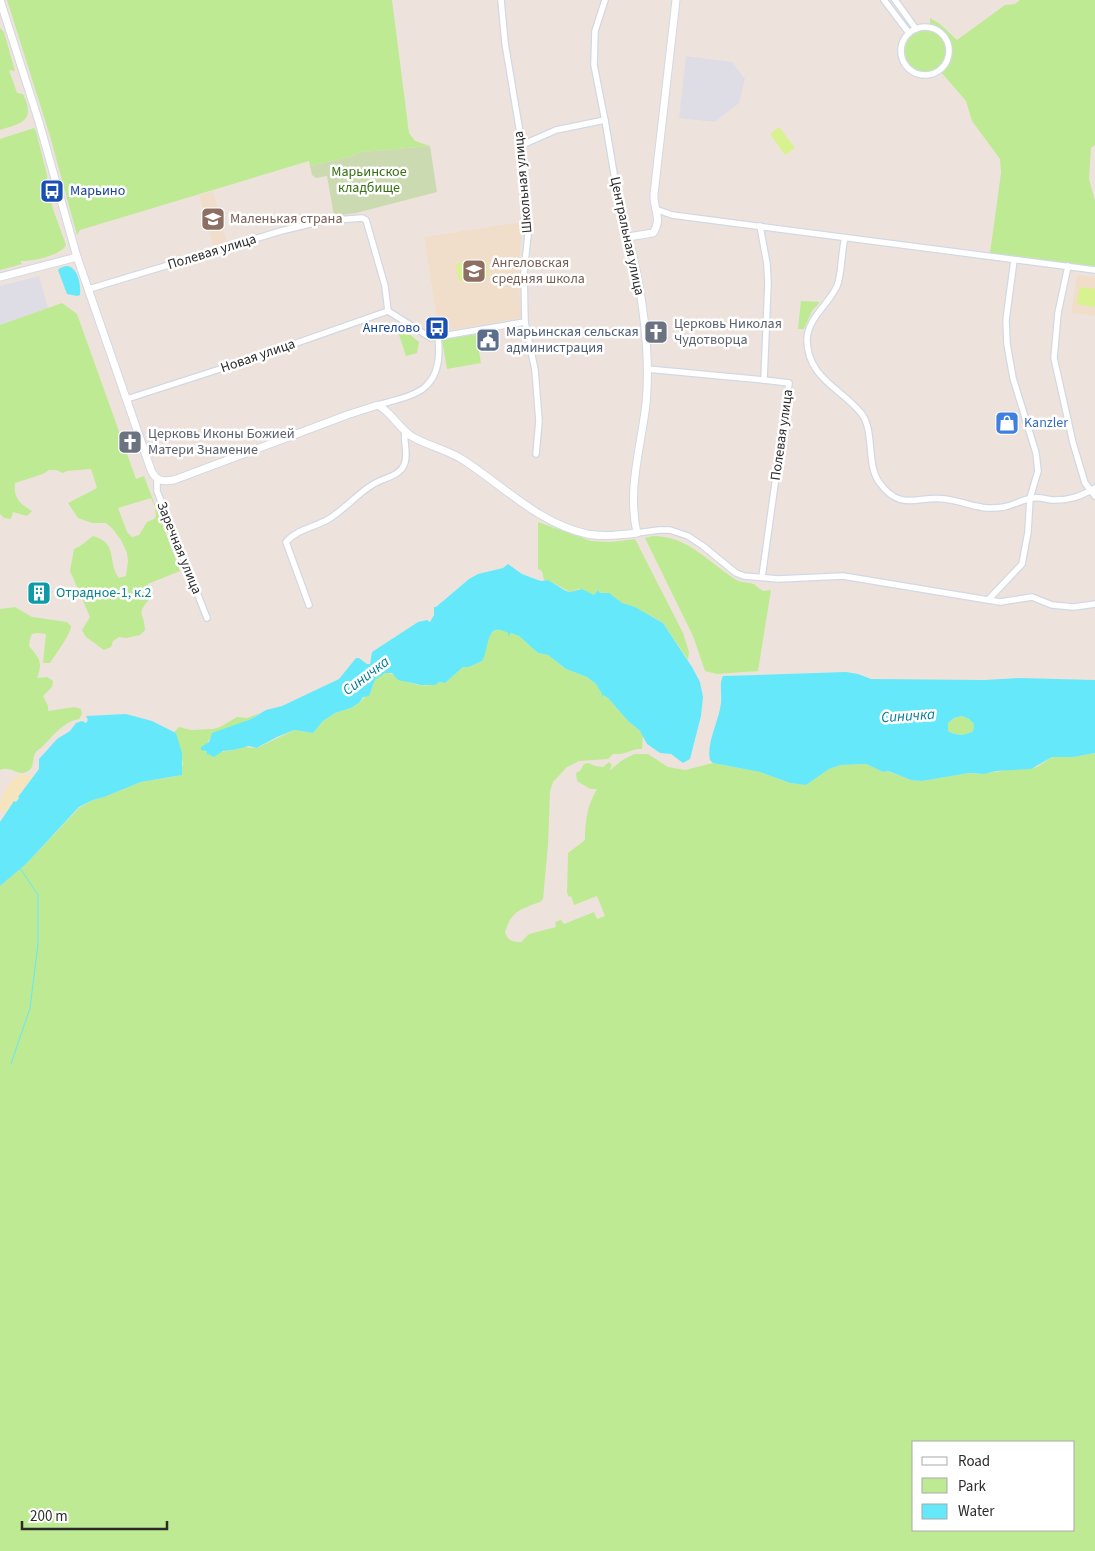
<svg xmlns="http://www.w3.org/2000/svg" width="1095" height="1551" font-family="'Source Sans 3',sans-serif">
  <rect width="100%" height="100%" fill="#eee3dc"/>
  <g fill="#dedde6">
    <path d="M686,56L732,62L745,79L739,103L715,122L679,118Z"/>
    <path d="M39,276L48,308L0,325V286Z"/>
  </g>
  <g fill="#f1deca">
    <path d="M213,191L227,242L213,246L199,195Z"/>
    <path d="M522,222L519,282L521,318L439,332L424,237Z"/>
    <path d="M1077,275L1095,277V316L1071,313Z"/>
  </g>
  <g fill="#beea93" fill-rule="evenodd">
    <path d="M7,0H392L409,133L415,141L430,146L362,152L349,157L310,166L309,161L80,230L77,235L50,136Z"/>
    <path d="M1020,0H1095V145L1091,148L1089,179L1095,201V267L990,253L1001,173L1000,159L972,121L966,101L941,72C958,55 954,30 930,25V18L940,24L957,40L1005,5L1015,4Z"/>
    <path d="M0,28L4,32L15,71L9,70L17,93L23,94C36,121 22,123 0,130Z"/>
    <circle cx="926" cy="51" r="21"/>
    <path d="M34,128L36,131L47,175L48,191L54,212L66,245C62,255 31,262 20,261L22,264L0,270V139Z"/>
    <path d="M801,301L820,302L812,311L804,329H798Z"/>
    <path d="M62,303L77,314L136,479L144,476L180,571L148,584L150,598C135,617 144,610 145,630L140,635L126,638L119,637L113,641L111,647L104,650L86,637L82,630L90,617L70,571L74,549L80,546L93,536C119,543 107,563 119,578L126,576L128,561L127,553L121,540L112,528L106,523H92L78,518L68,503L97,488L91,469L67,471L63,473L56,470H49L43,474L15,483C13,498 20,504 32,511L27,516L13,512L11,519L4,518L0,514V325ZM151,498L155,507L156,516L154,519L147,522L139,535L132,537L127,532L118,508Z"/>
    <path d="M404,330L419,342L417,353L406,356L398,332Z"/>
    <path d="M476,334L481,363L447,369L442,340Z"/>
    <path d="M538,522L591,541L611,542L635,539L683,633L689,652L688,660L663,623C651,615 639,610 625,605C615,601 612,591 600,593L598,590L594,595L579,589L570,592L548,580H544L542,571L538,569Z"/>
    <path d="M653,536C688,536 708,562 735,579C741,583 747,582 754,584C757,586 759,589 763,591L771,590L758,671L717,674L705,671L693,636L645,538Z"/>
    <path d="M15,607L32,617L67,622L71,626C71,634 55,655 50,663H43L46,634L37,633L32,634L30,639L29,646C40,659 43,662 37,678L47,677L53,681L52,687L43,696L48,706V711L74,707L81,709L82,714L79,719C63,722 53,736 42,747C39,750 38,749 36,752C31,759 36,768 26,772C17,776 10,765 0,770V609Z"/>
    <path d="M498,629L503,630L508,633L509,635L511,633L519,636L538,653L548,655L566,669L587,677L596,684L603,695L608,698L628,721L643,734L642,749C631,748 628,755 613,754L608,759L579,761L567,767L553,782L550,791L548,845L543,899L540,902C521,909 511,911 505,932C508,941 512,942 521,942L529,934L556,927L555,922L561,920L564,924L594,912L597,919L605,916L597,896L574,905L571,896L569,897L567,893L568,853L585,840C585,821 587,806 597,789H590L577,781L576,773L580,771L584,764L588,763L595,766L603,767L609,762L612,765L609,771L621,761L634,754H648L668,767L685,770L713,763L760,772L790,783L806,785L829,769L841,765L866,764L883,772L887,771L911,780L922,781L969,773L979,774L1015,769H1026L1037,767L1052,757H1073L1095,753V1551H0V886L26,864L79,808L93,800L104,797L141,782L178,776L183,764L176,733L174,732L179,727L191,730L213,729L220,727L237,717L247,718L260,713L251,719L212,734L204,750L208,754L233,750L244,747L257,748L294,730L313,733L323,721L335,713L351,708L359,703L372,689L375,680L385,673C393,672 399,679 407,682C416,685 432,688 439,682L445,683L463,667H469L482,661L490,634ZM914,1442H1074V1530H914Z"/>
    <path d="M962,716L969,719L974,724L973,731C965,736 956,736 948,731V723L954,718Z"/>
  </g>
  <path fill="#f6e4bc" d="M22,774L33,776L18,796L19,798L16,802L14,801L5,813L0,810C0,797 9,778 22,774Z"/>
  <path fill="#cbdab1" d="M430,146L437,192L356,213L334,216L327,176L316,178L312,175L310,166L349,157L362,152Z"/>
  <g fill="#d7f28e">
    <path d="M779,127L795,148L785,155L770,134Z"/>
    <path d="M486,260L488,276L459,281L456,264Z"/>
    <path d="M1080,287L1095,289V307L1077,304Z"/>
  </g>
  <g fill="#65e9fa" fill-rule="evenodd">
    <path d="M66,266C78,266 81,285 80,295L77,296L67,294L58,270L60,268Z"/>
    <path d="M508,564L522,574L535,579L541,581L548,580L566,591L570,592L582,589L594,595L598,590L600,593H609L622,603L635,607L663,623L692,667L700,682L703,697L701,716L690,759L683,763L671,754L660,753L647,744L640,731L628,721L608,698L603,695L601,697L602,694L596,684L587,677L566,669L548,655L538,653L519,636L511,633L508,636V633C485,620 490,648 482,661L469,667H463L445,683L439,682L435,685H421L398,680L392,673H385L375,680L369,696L363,697L359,703L351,708L335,713L323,721L313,733L294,730L277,737L260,746L257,748L249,746L233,750L223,751L214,757L208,754L206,755L207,753L206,751L201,750V747L209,742L212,733L251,719L266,710L282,706L339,679L356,658H359L367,664H370L372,652L418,622L427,620L430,622L434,615V607H436L469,579L478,574L503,568Z"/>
    <path d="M846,672L858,674L871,679L985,680L1020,678L1095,680V753L1073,757H1052L1031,769L996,771L984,774L969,773L922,781L911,780L888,771L883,772L866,764L841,765L829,769L806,785L790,783L760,772L713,763L710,760C706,743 719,721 721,703C722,694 719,683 723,676ZM962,716L969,719L974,724L973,731C965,736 956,736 948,731V723L954,718Z"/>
    <path d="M126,714L152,721L176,733L182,753V775L141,782L104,797L93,800L79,807L26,864L0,886V822L14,801L16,802L19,798L18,797L39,769V759L57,739L70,731L76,723L82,721L86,723L88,720L86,716Z"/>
  </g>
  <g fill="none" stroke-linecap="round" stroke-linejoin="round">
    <path stroke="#65e9fa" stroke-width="1" d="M11,1064L30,1008L38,944V895L20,868"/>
    <g stroke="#d1d8e5" stroke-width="8">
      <g id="minor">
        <path d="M501,0L505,43L522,145L529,226L524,272L525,322L535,370L539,421L536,454"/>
        <path d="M605,0L595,31L594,65L606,126L620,210L628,237"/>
        <path d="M884,0L909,33"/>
        <path d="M895,0L916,29"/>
        <circle cx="925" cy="51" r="24"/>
        <path d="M522,145L556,130L605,120"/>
        <path d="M658,210L672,215L1095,270"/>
        <path d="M760,226L767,264L768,283L764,380L789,383L762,577"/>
        <path d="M845,238C841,252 842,274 837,286C829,304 808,318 807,339C807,378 841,388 861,413C875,430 866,464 879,482C901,513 918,495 945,499C967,502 979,511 1004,507C1014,505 1023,499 1033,498C1039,497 1046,499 1052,500C1069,501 1081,496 1095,488"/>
        <path d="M1068,266L1058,313L1054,358L1073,443L1085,483L1095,496"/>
        <path d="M89,289L281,231L322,221L362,218L366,220L385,286L388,311"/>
        <path d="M388,311L431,338L525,322"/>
        <path d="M647,369L764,380"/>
        <path d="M127,399L251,359L388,311"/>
        <path d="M378,405C391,401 417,396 426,386C439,374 440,353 438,337"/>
        <path d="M157,478V491L207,618"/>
        <path d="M637,533L659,530H670L688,536L703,546L736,573L744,576L778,579L843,576L1000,602L1032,597L1052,605L1074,607L1095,604"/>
        <path d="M989,599L1022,564L1028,532L1030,498L1038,471L1036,453L1013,378L1007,344L1006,320L1014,260"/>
        <path d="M309,605L286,542C296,530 314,527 327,520C343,511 356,495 372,485C382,478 399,477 404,465C409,455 403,442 405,431"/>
      </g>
    </g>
    <g stroke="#d1d8e5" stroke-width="9">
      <g id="tertiary">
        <path d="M0,0L39,122L77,257L151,470C156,481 162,482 174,480L347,415L378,405C392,413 398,427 411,436C426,445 444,449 460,458C502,484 537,523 587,534C603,537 620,535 637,533C627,490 641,447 646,404C651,353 642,287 628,237L653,233C663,219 653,209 654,194L676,0"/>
        <path d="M0,277L77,257"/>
      </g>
    </g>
    <use href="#minor" stroke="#fff" stroke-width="5.5"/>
    <use href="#tertiary" stroke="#fff" stroke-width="7"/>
  </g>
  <defs>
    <g id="bus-square" transform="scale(1.25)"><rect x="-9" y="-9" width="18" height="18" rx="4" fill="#1a4fb4" stroke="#fff"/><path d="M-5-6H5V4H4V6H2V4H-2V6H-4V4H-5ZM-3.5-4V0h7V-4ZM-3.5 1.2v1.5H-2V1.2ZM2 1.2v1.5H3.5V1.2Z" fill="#fff"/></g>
    <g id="school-square" transform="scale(1.25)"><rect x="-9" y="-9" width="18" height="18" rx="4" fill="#8d6e63" stroke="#fff"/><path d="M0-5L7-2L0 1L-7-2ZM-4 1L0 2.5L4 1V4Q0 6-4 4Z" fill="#fff"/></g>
    <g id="church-square" transform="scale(1.25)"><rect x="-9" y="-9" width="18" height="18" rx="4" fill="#6b7280" stroke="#fff"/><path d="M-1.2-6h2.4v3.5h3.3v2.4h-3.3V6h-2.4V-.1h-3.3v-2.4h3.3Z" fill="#fff"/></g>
    <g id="civic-square" transform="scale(1.25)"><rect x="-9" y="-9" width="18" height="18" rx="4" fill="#5c6f8a" stroke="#fff"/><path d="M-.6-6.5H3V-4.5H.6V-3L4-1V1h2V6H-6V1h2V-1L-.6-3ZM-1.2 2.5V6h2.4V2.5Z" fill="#fff"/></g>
    <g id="shop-square" transform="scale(1.25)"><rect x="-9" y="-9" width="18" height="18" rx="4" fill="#3f7fe0" stroke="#fff"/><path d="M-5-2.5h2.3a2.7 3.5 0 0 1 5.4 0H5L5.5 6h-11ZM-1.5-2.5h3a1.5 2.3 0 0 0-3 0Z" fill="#fff"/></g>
    <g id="building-square" transform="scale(1.25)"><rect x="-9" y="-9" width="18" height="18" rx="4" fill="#0f9aa8" stroke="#fff"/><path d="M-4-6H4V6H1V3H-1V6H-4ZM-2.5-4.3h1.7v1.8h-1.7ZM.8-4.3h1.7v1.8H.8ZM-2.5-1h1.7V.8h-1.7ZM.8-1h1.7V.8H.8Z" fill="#fff"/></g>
  </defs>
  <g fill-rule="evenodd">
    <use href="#bus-square" x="52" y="191"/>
    <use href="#school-square" x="213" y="219"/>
    <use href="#school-square" x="474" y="271"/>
    <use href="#bus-square" x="437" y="328"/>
    <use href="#church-square" x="656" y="332"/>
    <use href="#civic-square" x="488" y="340"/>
    <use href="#shop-square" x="1007" y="423"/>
    <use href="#church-square" x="130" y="442"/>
    <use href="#building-square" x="39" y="593"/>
  </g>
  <g text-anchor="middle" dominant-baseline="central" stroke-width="5" stroke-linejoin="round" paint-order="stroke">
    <g font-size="14" fill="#357013" stroke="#fff">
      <text x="369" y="172">Марьинское<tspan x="369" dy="16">кладбище</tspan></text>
    </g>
    <g font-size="14" fill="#2b2b2b" stroke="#fff">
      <text transform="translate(523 182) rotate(-95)">Школьная улица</text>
      <text transform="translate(627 236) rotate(78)">Центральная улица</text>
      <text transform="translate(212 252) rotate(-17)">Полевая улица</text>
      <text transform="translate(258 356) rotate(-19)">Новая улица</text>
      <text transform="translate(782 435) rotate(-82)">Полевая улица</text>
      <text transform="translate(179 548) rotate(68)">Заречная улица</text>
    </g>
    <g font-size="14" fill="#164399" stroke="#fff" text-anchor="start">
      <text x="70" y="191">Марьино</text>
      <text x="420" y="328" text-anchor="end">Ангелово</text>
    </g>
    <g font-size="14" fill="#785e54" stroke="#fff" text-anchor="start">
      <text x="230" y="219">Маленькая страна</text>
      <text x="492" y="263">Ангеловская<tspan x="492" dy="16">средняя школа</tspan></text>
    </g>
    <g font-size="14" fill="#5b616d" stroke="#fff" text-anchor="start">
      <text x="674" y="324">Церковь Николая<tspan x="674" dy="16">Чудотворца</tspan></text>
      <text x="148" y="434">Церковь Иконы Божией<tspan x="148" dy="16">Матери Знамение</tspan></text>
    </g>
    <g font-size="14" fill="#4e5e75" stroke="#fff" text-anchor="start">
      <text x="506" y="332">Марьинская сельская<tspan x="506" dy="16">администрация</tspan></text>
    </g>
    <g font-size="14" fill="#366cbe" stroke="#fff" text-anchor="start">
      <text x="1024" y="423">Kanzler</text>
    </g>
    <g font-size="14" fill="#0d838f" stroke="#fff" text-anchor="start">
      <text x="56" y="593">Отрадное-1, к.2</text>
    </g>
    <g font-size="15" font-style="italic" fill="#037d9a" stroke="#fff">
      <text transform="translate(366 676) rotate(-37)">Синичка</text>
      <text transform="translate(908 716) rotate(-4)">Синичка</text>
    </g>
  </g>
  <rect x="912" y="1441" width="162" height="90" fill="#ffffff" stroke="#aaaaaa"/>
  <rect x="922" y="1457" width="25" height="8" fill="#ffffff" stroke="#aaaaaa"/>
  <text x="958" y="1466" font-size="15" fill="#2b2b2b">Road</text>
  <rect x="922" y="1478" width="25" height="15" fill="#beea93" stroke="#aaaaaa"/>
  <text x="958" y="1491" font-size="15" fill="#2b2b2b">Park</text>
  <rect x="922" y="1504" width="25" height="15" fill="#65e9fa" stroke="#aaaaaa"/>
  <text x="958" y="1516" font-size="15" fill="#2b2b2b">Water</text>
  <path d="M22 1521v8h145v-8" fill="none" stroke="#2b2b2b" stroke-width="2.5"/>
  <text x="30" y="1521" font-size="15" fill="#2b2b2b" stroke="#ffffff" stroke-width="4" paint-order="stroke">200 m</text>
</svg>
